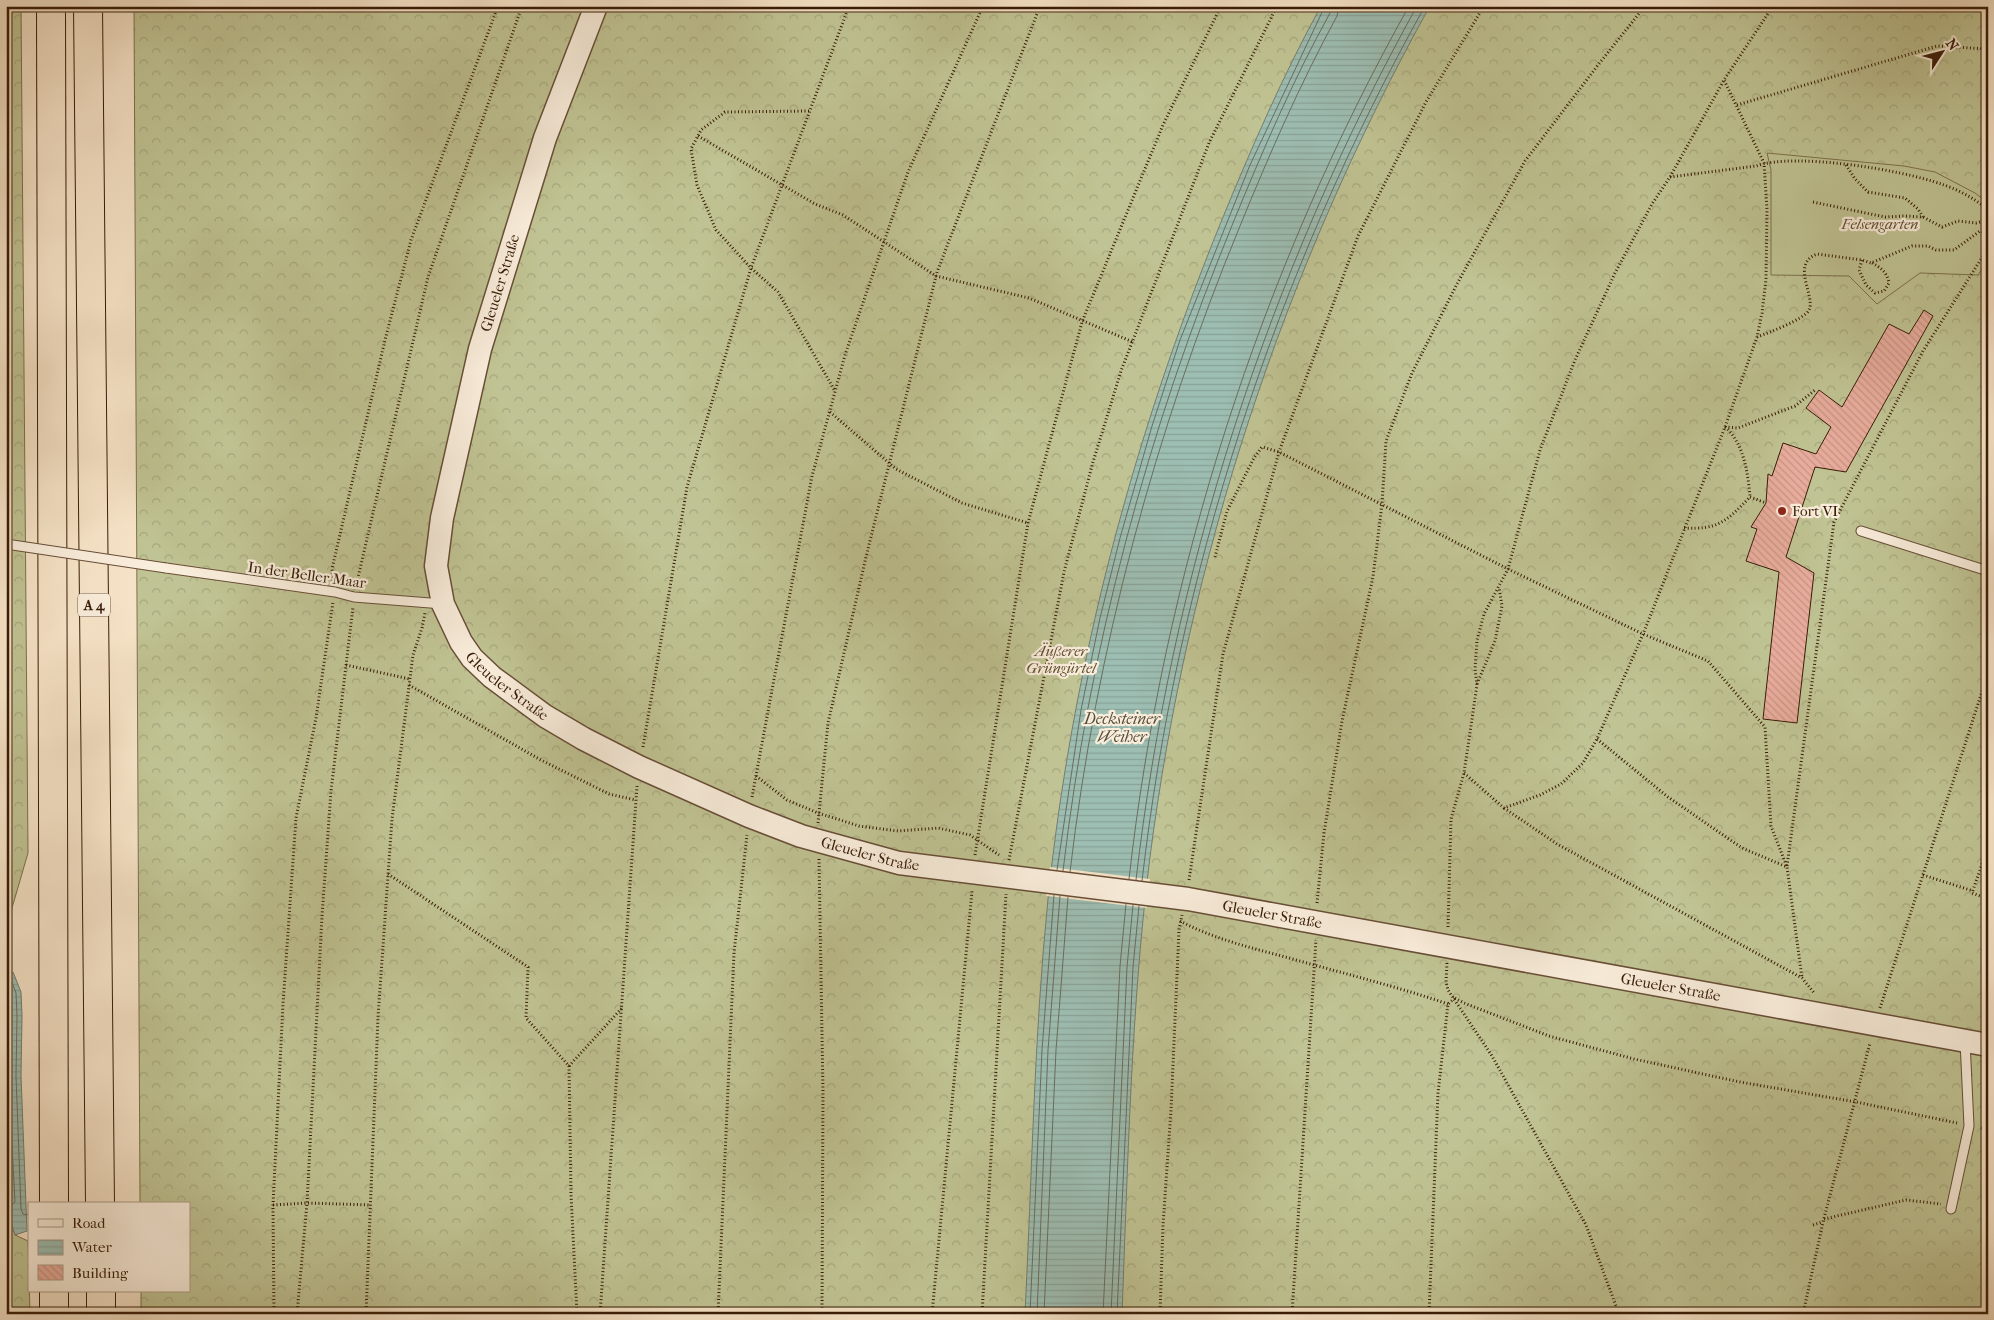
<svg xmlns="http://www.w3.org/2000/svg" width="1994" height="1320" font-family="'IM FELL French Canon',serif">
  <defs>
    <pattern id="forest-crowns" width="20" height="18" patternUnits="userSpaceOnUse" patternTransform="scale(1.25)"><rect width="20" height="18" fill="#c0c393"/><path d="M2 6a3 3 0 1 1 6 0M12 15a3 3 0 1 1 6 0" fill="none" stroke="#a6a77d"/></pattern>
    <pattern id="water-rules" width="6" height="5" patternUnits="userSpaceOnUse" patternTransform="scale(1.25)"><rect width="6" height="5" fill="#9dbeb3"/><path d="M0 2.5h6" fill="none" stroke="#88a398"/></pattern>
    <pattern id="building-back-hatch" width="6" height="6" patternUnits="userSpaceOnUse" patternTransform="scale(1.25)"><rect width="6" height="6" fill="#e8ac9c"/><path d="M-1 5l2 2M0 0l6 6M5-1l2 2" fill="none" stroke="#c89385"/></pattern>
  </defs>
  <rect width="100%" height="100%" fill="#f6e3c7"/>
  <filter id="stains"><feTurbulence type="fractalNoise" baseFrequency=".004" numOctaves="4"/><feColorMatrix values="0 0 0 0 .2 0 0 0 0 .09 0 0 0 0 .02 0 0 0 .5 -.17"/></filter>
  <radialGradient id="worn" r=".72"><stop offset=".6" stop-color="#630" stop-opacity="0"/><stop offset="1" stop-color="#630" stop-opacity=".3"/></radialGradient>
  <g fill="url(#forest-crowns)" stroke="#7c704d">
    <path d="M6,6H21L28,853L12,908L6,940Z"/>
    <path d="M134,6H1988V1314H141V1291H189V1204H140Z"/>
    <path d="M6,1188L9,1216L15,1235L28,1241L30,1314H6Z"/>
  </g>
  <path fill="#c0c393" stroke="#7c704d" d="M1767,153L1904,166L1935,172L1975,193L1988,203V260L1978,275L1920,273L1877,304L1849,276L1771,275V170Z"/>
  <g fill="url(#water-rules)" stroke="#757d6e">
    <path d="M1321,6H1430C1284,268 1188,560 1150,857C1131,1008 1128,1162 1122,1314H1025C1032,1176 1034,1037 1048,899C1072,667 1133,438 1221,222C1251,149 1283,75 1321,6Z"/>
    <path d="M6,971L13,972L21,992L22,1016L21,1076L27,1231L15,1235L9,1216L6,1188Z"/>
  </g>
  <path fill="#f6e3c7" d="M1050,867L1150,879L1147,908L1046,896Z"/>
  <g fill="none" stroke-linecap="round" stroke-linejoin="round">
    <g stroke="#6a6d5d" stroke-width="1">
      <path d="M1057,870L1081,710L1100,618L1120,538L1152,426L1180,340L1250,165L1325,6"/>
      <path d="M1063,871C1089,648 1148,430 1233,223C1262,152 1293,80 1330,13L1332,6"/>
      <path d="M1070,872C1096,650 1155,432 1240,226C1269,155 1300,84 1337,16L1339,6"/>
      <path d="M1129,879C1163,576 1260,272 1409,6"/>
      <path d="M1136,880C1171,575 1268,274 1417,6"/>
      <path d="M1142,881C1177,575 1275,274 1425,6"/>
      <path d="M6,976L10,977L16,993L17,1016L16,1076L21,1209L23,1214L29,1215"/>
      <path d="M6,985C17,1013 9,1047 9,1076C10,1118 13,1160 15,1202L13,1204H6"/>
      <path d="M1030,1314L1042,1050L1054,895"/>
      <path d="M1037,1314L1048,1050L1060,896"/>
      <path d="M1044,1314L1056,1050L1068,897"/>
      <path d="M1103,1314L1120,966L1126,904"/>
      <path d="M1111,1314L1127,967L1133,905"/>
      <path d="M1117,1314L1133,967L1139,906"/>
    </g>
  </g>
  <path fill="url(#building-back-hatch)" stroke="#381c07" d="M1924,310L1933,316L1846,472L1815,467L1786,557L1814,573L1797,723L1763,719L1779,572L1746,561L1757,529L1751,527L1766,503L1768,474L1772,476L1783,443L1816,454L1831,427L1806,408L1819,390L1842,407L1889,324L1909,334Z"/>
  <g fill="none" stroke-linecap="round" stroke-linejoin="round">
    <g stroke="#684e37" stroke-width="11">
      <g id="service">
        <path d="M1861,531L1988,571"/>
        <path d="M166,568L335,592L354,597L443,604"/>
        <path d="M1951,1209L1969,1126L1965,1041"/>
      </g>
    </g>
    <g stroke="#684e37" stroke-width="25">
      <g id="tertiary">
        <path id="s1" d="M596,6L545,138L480,349L442,518L436,566L443,604L461,642L472,658L492,677L545,716L584,739L639,767L749,816L801,836L899,863L1188,899L1988,1045"/>
      </g>
    </g>
    <g stroke="#381c07" stroke-width="30">
      <g id="motorway">
        <path d="M51,6L54,1204"/>
        <path d="M88,6L100,1204"/>
        <path d="M54,1291V1314"/>
        <path d="M101,1291V1314"/>
      </g>
    </g>
    <g stroke="#381c07" stroke-width="3" stroke-dasharray="1 2.5" stroke-linecap="butt">
      <path d="M1737,105L1937,46L1988,49"/>
      <path d="M809,111L725,112L701,130L691,149L697,185L716,230L751,268L778,292L835,391"/>
      <path d="M698,136L815,204L843,215L936,276L1029,298L1133,342"/>
      <path d="M1846,165L1855,179L1868,192L1905,198L1918,209L1923,217"/>
      <path d="M1670,177L1756,166C1795,152 1902,170 1941,184C1957,189 1976,199 1988,210"/>
      <path d="M1813,202L1885,217L1904,216L1923,217L1942,227L1958,221L1976,223L1988,220"/>
      <path d="M1862,260L1859,270L1866,285L1875,293L1884,291L1889,283C1887,272 1881,268 1872,263"/>
      <path d="M1757,337C1768,333 1805,319 1809,310C1816,296 1790,264 1817,254L1862,260L1871,263L1912,246H1928L1936,250H1954L1980,231L1988,234"/>
      <path d="M830,412L896,469L962,503L1028,523"/>
      <path d="M1725,427L1738,428L1795,406L1815,390"/>
      <path d="M1725,427C1744,443 1748,474 1750,497"/>
      <path d="M1750,497L1766,503"/>
      <path d="M1800,513L1806,515"/>
      <path d="M1684,528C1718,530 1727,521 1750,497"/>
      <path d="M1215,557L1227,511L1254,458L1262,447L1279,452L1508,569L1643,634L1708,661L1765,727L1771,826L1787,867"/>
      <path d="M333,581L332,569L385,340L411,240L498,6"/>
      <path d="M356,586L428,277L522,6"/>
      <path d="M346,665L410,679"/>
      <path d="M1477,684L1495,641L1502,606L1499,587"/>
      <path d="M409,685L541,760L609,794L636,800"/>
      <path d="M1597,739L1668,797L1742,848L1787,867L1802,978"/>
      <path d="M643,747L687,487L751,268L849,6"/>
      <path d="M1464,773L1504,808L1540,795L1561,784L1583,763L1597,739L1643,634L1725,427L1757,337L1762,313L1766,279L1767,209L1764,163L1724,80"/>
      <path d="M756,776L787,800L818,813L859,826L898,831L938,828L970,835L999,855"/>
      <path d="M752,797L812,476L845,355L908,172L983,6"/>
      <path d="M1504,808L1557,844L1802,978L1815,994"/>
      <path d="M818,823L828,723L866,557L937,272L1040,6"/>
      <path d="M1988,847L1972,893L1988,899"/>
      <path d="M975,855L1028,523L1082,322L1163,125L1221,6"/>
      <path d="M819,859L823,1093L822,1314"/>
      <path d="M1009,860L1064,572L1093,462L1121,371L1209,143L1277,6"/>
      <path d="M1787,866L1834,522L1923,351L1988,248"/>
      <path d="M388,874L528,967L526,1018L569,1066L571,1194L577,1314"/>
      <path d="M1923,875L1973,891"/>
      <path d="M1189,880L1223,654L1279,452L1358,236L1426,102L1484,6"/>
      <path d="M1317,903L1324,833L1342,721L1373,577L1382,504L1386,441L1412,373L1457,284L1525,161L1598,65L1645,6"/>
      <path d="M1180,921C1214,939 1252,948 1289,958C1342,973 1395,986 1448,1004"/>
      <path d="M1448,927L1451,819L1464,773L1477,685L1475,669L1477,640L1484,614L1508,569L1540,450L1575,360L1615,273L1652,204L1670,177L1724,80L1773,6"/>
      <path d="M1447,963L1446,982L1448,990L1492,1056L1586,1225L1619,1314"/>
      <path d="M1455,998L1464,1003L1549,1036L1634,1059L1740,1082L1856,1102L1957,1123"/>
      <path d="M1880,1008L1988,673"/>
      <path d="M569,1066L622,1008"/>
      <path d="M1981,1128L1988,1129"/>
      <path d="M273,1205L307,1203L371,1205"/>
      <path d="M1824,1219L1906,1200L1941,1204"/>
      <path d="M1813,1225L1822,1222"/>
      <path d="M274,1314L273,1205L283,1004L296,818L316,718L333,602"/>
      <path d="M297,1314L307,1203L322,916L331,791L353,607"/>
      <path d="M366,1314L378,1017L392,819L413,655L422,628L425,613"/>
      <path d="M600,1314L637,786"/>
      <path d="M718,1314L734,953L747,835"/>
      <path d="M932,1314L972,891"/>
      <path d="M982,1314L1006,894"/>
      <path d="M1160,1314L1163,1225L1171,1110L1179,930L1182,915"/>
      <path d="M1292,1314L1316,940"/>
      <path d="M1429,1314L1438,1093L1448,1004L1455,998"/>
      <path d="M1803,1314L1823,1222L1870,1043"/>
    </g>
    <use href="#service" stroke="#f9eddb" stroke-width="9"/>
    <use href="#tertiary" stroke="#f9eddb" stroke-width="22"/>
    <use href="#motorway" stroke="#f6e3c7" stroke-width="28"/>
    <g stroke="#684e37" stroke-width="11" stroke-linecap="butt">
      <path id="service-bridge" d="M6,544L166,568"/>
    </g>
    <use href="#service-bridge" stroke="#f9eddb" stroke-width="9"/>
  </g>
  <circle fill="#8f2418" stroke="#f9eddb" stroke-width="2" cx="1782" cy="511" r="5"/>
  <g text-anchor="middle" dominant-baseline="central" stroke-width="4.5" stroke-linejoin="round" paint-order="stroke">
    <rect fill="#f9eddb" stroke="#725b47" stroke-width="1" x="78" y="593.5" width="32" height="23" rx="4"/>
    <g font-size="14" font-weight="bold" fill="#381c07">
      <text x="94" y="605">A 4</text>
    </g>
    <g font-size="15" font-style="italic" fill="#614e31" stroke="#f9eddb">
      <text x="1880" y="224">Felsengarten</text>
      <text x="1061" y="651">Äußerer<tspan x="1061" dy="17">Grüngürtel</tspan></text>
    </g>
    <g font-size="15" fill="#381c07" stroke="#f9eddb">
      <text transform="translate(500 283) rotate(-73)">Gleueler Straße</text>
      <text transform="translate(307 575) rotate(8)">In der Beller Maar</text>
      <text stroke="none"><textPath href="#s1" startOffset="729">Gleueler Straße</textPath></text>
      <text stroke="none"><textPath href="#s1" startOffset="1132">Gleueler Straße</textPath></text>
      <text stroke="none"><textPath href="#s1" startOffset="1539">Gleueler Straße</textPath></text>
      <text stroke="none"><textPath href="#s1" startOffset="1944">Gleueler Straße</textPath></text>
    </g>
    <g font-size="15" fill="#381c07" stroke="#f9eddb" text-anchor="start">
      <text x="1792" y="511">Fort VI</text>
    </g>
    <g font-size="16" font-style="italic" fill="#564d3b" stroke="#f9eddb">
      <text x="1122" y="718">Decksteiner<tspan x="1122" dy="18">Weiher</tspan></text>
    </g>
  </g>
  <rect width="1994" height="1320" fill="none" stroke="#f6e3c7" stroke-width="25"/>
  <rect x="8" y="8" width="1979" height="1305" fill="none" stroke="#381c07" stroke-width="2.5"/>
  <rect x="12" y="12" width="1969" height="1295" fill="none" stroke="#381c07"/>
  <rect x="28" y="1202" width="162" height="90" fill="#f9eddb" stroke="#ac9986"/>
  <rect x="38" y="1219" width="25" height="8" fill="#f9eddb" stroke="#ac9986"/>
  <text x="72" y="1228" font-size="15" fill="#381c07">Road</text>
  <rect x="38" y="1240" width="25" height="15" fill="url(#water-rules)" stroke="#ac9986"/>
  <text x="72" y="1252" font-size="15" fill="#381c07">Water</text>
  <rect x="38" y="1265" width="25" height="15" fill="url(#building-back-hatch)" stroke="#ac9986"/>
  <text x="72" y="1278" font-size="15" fill="#381c07">Building</text>
  <g transform="translate(1942 52) rotate(54)" stroke="#f9eddb" stroke-width="4" paint-order="stroke">
  <path d="M0-4L9 19L0 12L-9 19Z" fill="#381c07"/>
  <text y="-8" font-size="14" font-weight="bold" text-anchor="middle" fill="#381c07">N</text>
  </g>
  <rect width="100%" height="100%" filter="url(#stains)"/>
  <rect width="100%" height="100%" fill="url(#worn)"/>
</svg>
